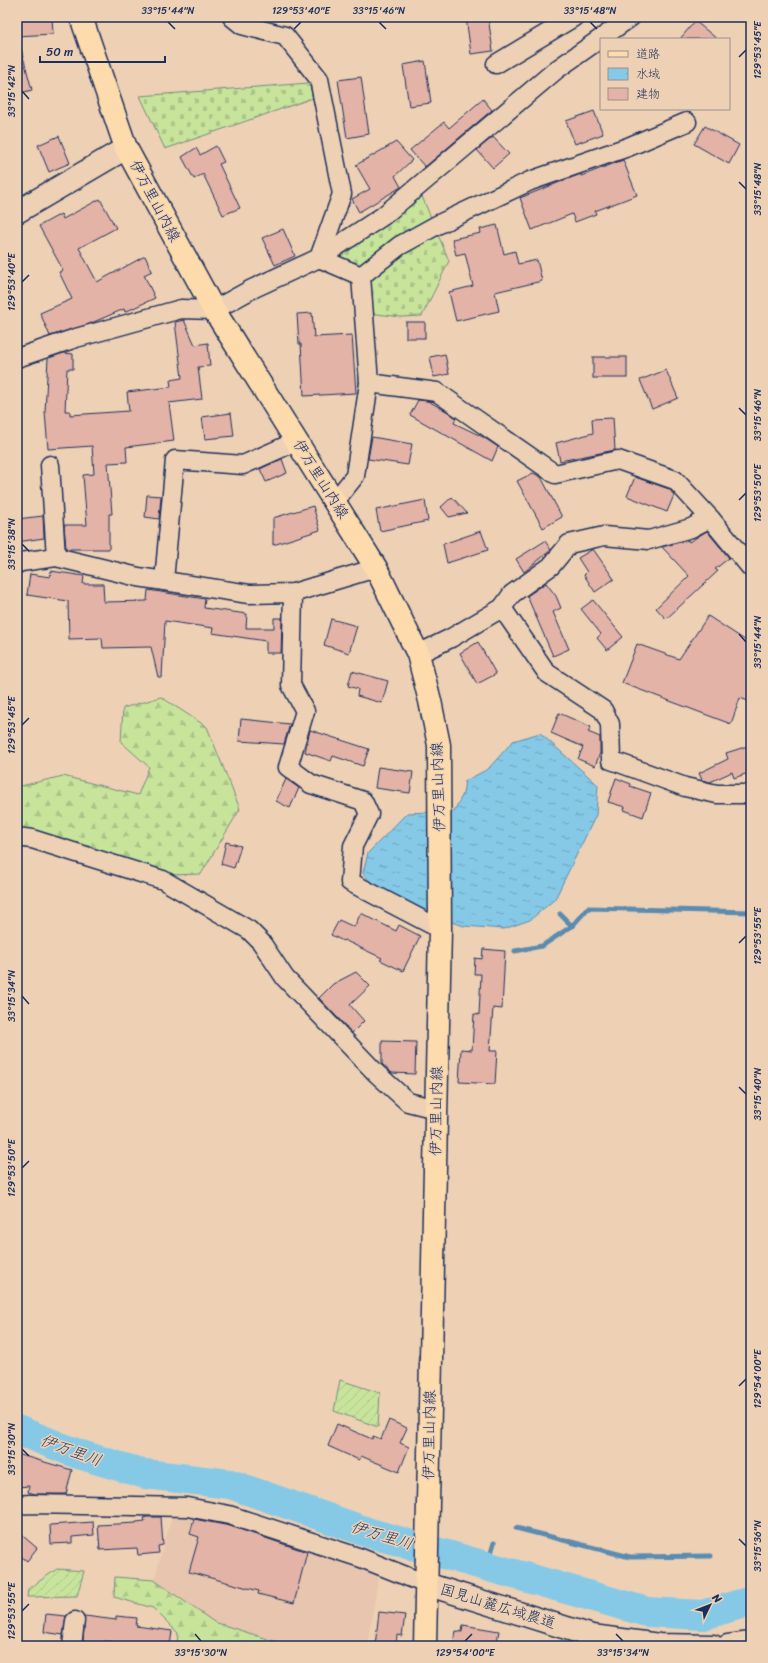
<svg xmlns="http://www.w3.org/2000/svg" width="768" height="1663" font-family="Sriracha,'Klee One',sans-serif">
  <defs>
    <pattern id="forest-firs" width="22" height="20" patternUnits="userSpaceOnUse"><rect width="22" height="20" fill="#c8e49b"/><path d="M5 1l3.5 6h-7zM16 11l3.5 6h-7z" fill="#abc488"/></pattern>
    <pattern id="cemetery-stones" width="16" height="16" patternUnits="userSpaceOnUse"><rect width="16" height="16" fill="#c8e49b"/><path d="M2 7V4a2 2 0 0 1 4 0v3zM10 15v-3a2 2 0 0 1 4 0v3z" fill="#abc488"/></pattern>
    <pattern id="garden-furrows" width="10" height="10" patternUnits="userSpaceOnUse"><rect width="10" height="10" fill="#c8e49b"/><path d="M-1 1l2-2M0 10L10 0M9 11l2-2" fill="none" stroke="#abc488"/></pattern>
    <pattern id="water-ripples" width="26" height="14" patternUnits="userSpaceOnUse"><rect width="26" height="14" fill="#86c9e7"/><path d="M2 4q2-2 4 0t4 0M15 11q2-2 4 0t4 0" fill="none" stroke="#6da4be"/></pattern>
  </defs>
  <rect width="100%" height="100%" fill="#eed1b4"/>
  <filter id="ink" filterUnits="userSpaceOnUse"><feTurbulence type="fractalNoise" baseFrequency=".025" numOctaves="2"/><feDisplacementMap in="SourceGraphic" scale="8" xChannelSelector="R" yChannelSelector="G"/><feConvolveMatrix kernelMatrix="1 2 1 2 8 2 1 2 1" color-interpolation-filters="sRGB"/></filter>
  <g filter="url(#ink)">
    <path fill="#e7c5ae" d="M174,1510L227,1520L379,1573L367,1646H290L214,1622L154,1580Z"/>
    <g fill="url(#forest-firs)" stroke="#728a7c">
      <path d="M161,697L207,727L240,809L201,874L169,875L17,830V787L63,776L138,795L149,767L121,742L123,708Z"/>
      <path d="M115,1577L154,1580L214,1622L290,1646H177L178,1633L153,1608L114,1597Z"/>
    </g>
    <g fill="url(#cemetery-stones)" stroke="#728a7c">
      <path d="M309,83L313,98L165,149L140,96Z"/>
      <path d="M421,194L449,261L422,316L401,317L369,313L367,280L337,256Z"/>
    </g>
    <g fill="url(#garden-furrows)" stroke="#728a7c">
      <path d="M340,1380L380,1393L378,1427L334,1411Z"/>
      <path d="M57,1569L84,1571L77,1596L27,1597L28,1589Z"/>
    </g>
    <path fill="url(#water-ripples)" stroke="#5b8bb0" d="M540,733L598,785L596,815L555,899L530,920L504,929L464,926L423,913L372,885L363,873L368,853L407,813L454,811L463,794L465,781L488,769L513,741Z"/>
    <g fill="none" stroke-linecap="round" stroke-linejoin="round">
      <g stroke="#5b8bb0" stroke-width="5">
        <path d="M560,914L572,926"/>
        <path d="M515,951L542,946L572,926L588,908L751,912"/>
        <path d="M516,1528L630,1557L711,1556"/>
        <path d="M487,1566L494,1543"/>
      </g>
      <path stroke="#86c9e7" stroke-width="30" d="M17,1430L78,1454L145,1474L230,1484L370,1533L647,1612L703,1615L751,1601"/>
    </g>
    <g fill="#e4b3a7" stroke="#1b2f5e">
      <path d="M17,17H52L53,34L17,36Z"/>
      <path d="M466,17H488L493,51L471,54Z"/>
      <path d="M695,21L717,39H680Z"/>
      <path d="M21,49L32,90L17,94V50Z"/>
      <path d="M425,61L431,103L409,106L403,65Z"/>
      <path d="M361,77L369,134L347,138L338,80Z"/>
      <path d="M483,99L492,110L425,167L410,150L444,122L449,128Z"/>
      <path d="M594,111L603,134L575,144L566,121Z"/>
      <path d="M705,126L739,145L729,164L694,144Z"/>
      <path d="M59,136L70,163L49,172L38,145Z"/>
      <path d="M493,137L509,154L493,168L477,150Z"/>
      <path d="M396,142L412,160L395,176L401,187L359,212L352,199L370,189L356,165Z"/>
      <path d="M216,146L224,162L219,164L240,208L223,215L203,174L194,179L182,157L196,148L200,155Z"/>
      <path d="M623,160L637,195L595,211L596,214L575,222L572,214L532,230L520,198L560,182L581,174V176Z"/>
      <path d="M100,199L116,228L79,248L97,282L145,256L152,271L144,275L155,298L125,312L124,309L89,324L50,336L40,313L72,299L59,272L63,270L39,226L61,214L63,219Z"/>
      <path d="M497,225L504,254L515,251L518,264L537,260L542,281L495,292L499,311L456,321L449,292L473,286L465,253L456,255L452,239L481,233L480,229Z"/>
      <path d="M283,229L295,256L275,265L262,238Z"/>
      <path d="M312,313L314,337L352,335L356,393L304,396L301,344H299L297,314Z"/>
      <path d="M184,320L195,345L208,343L210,366L198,367L202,399L169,403L174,441L126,447L127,462L108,463L112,514H109V549H66L64,525H87L83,475L94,474L92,446L48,449L45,412L48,358L64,353L73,354V369H67L65,411H70V415L129,411L127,392L171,387L170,380L182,378L175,322Z"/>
      <rect x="406" y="322" width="19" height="16"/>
      <path d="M445,354L449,374L434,377L430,357Z"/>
      <rect x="593" y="357" width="34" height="21"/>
      <path d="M666,370L678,398L652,409L640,380Z"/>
      <path d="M418,400L428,401L448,412L456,418L454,423L483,437L498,447L492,461L410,415Z"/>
      <path d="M231,413L234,436L205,439L202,417Z"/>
      <path d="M613,418L615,450L560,461L556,443L593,433L592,419Z"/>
      <path d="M372,437L412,444L408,465L368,459Z"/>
      <path d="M282,459L287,473L266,482L260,469Z"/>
      <path d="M533,473L541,477L562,517L543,528L517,481Z"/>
      <path d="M635,477L669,489L674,495L667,512L627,496Z"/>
      <path d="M147,495L161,496L159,519L145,517Z"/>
      <path d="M452,497L467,513L449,517L441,507Z"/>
      <path d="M425,500L428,521L380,531L376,510Z"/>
      <path d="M313,506L320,530L273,545V518Z"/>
      <path d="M43,516L44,538L17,542V519Z"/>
      <path d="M481,531L488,550L447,563L443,544Z"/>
      <path d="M707,531L729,558L715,569L718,571L666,619L656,608L689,576L662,547L688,540L689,542Z"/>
      <path d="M545,541L551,550L524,572L516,559Z"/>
      <path d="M593,549L614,579L595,592L584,575L587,572L578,558Z"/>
      <path d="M51,571L84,576L83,584H103L104,602L147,601L148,590L205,599L204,608L247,614L246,628H274V618H282L281,653H266V641L212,633L213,628L165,621L162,677H158L151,647L103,648L102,638L69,639L68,601L27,595L30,574L50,577Z"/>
      <path d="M546,583L556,596L561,608L553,612L569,649L553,656L527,596Z"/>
      <path d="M593,600L623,637L607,650L597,638L601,634L581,609Z"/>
      <path d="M708,616L751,644V702L740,698L731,724L622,683L637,644L679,659Z"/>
      <path d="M331,619L357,626L349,653L324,645Z"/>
      <path d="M478,642L496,674L477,684L460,653Z"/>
      <path d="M352,671L388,681L382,703L357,696L358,689L348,686Z"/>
      <path d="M559,713L591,727L588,732L600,737V753L595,766L578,759L583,747L551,733Z"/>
      <path d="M241,719L290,724L284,744L239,741Z"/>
      <path d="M310,730L369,749L363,766L333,756L331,761L305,752Z"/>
      <path d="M751,745V772L734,778L732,772L710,782L702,780L699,773L728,759L726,753Z"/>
      <path d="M378,767L413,772L410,793L375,788Z"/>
      <path d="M616,778L631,784L630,786L651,793L643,817L624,810L625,807L608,802Z"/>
      <path d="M286,779L299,788L290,808L276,801Z"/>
      <path d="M226,842L241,846L234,868L221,864Z"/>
      <path d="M361,913L396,931L399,925L420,936L403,971L380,960L382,958L344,940L343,941L331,935L339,920L354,927Z"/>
      <path d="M483,949L505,951L502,1009L493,1008L490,1051H497L495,1084L459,1082L461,1049L472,1050L474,1014L479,1015L481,974H474L475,958L482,959Z"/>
      <path d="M356,972L370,986L350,1005L364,1021L352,1033L319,998L333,984Z"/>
      <path d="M382,1041L416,1042L415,1074L392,1073L383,1065L382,1064Z"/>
      <path d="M389,1420L407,1428L400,1443L409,1447L399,1472L361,1456L359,1460L328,1446L337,1424L372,1439L373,1436L381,1439Z"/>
      <path d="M17,1454L72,1470L66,1494H35L28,1492L29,1486L17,1487Z"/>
      <path d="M147,1517H161L163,1545L158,1546L159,1553L138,1555L137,1548L100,1550L98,1525L136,1523V1522L145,1521L144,1518Z"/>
      <path d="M194,1519L230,1526L307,1552L294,1603L258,1594L259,1591L189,1572L199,1537L190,1534Z"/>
      <path d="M93,1522L94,1535L72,1537V1543L51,1544L50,1525Z"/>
      <path d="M17,1531L37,1548L27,1561L17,1553Z"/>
      <path d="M379,1612L405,1615L402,1636L397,1635L396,1646H375Z"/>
      <path d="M46,1614L66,1616L63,1635L44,1632Z"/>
      <path d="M85,1616L116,1620V1616L137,1618L136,1626L172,1631L170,1646H139L105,1641L104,1644L83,1641Z"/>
      <path d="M463,1625L499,1631L496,1646H453L456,1631L462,1632Z"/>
    </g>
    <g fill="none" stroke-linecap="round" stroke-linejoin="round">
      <g stroke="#1b2f5e" stroke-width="21">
        <g id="minor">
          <path d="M232,17L242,25L285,36L319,79L342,194L319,258"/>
          <path d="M496,64L574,17"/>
          <path d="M319,258L361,276L399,246L437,225L530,181L628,147L687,122"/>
          <path d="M17,358L76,338L181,309L214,310L252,289L319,258L383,216L556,70L631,17"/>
          <path d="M369,383L437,392L555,474L618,460L675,480L710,518L751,568"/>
          <path d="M50,465L56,557"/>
          <path d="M335,501L355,476L369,383L361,276"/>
          <path d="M17,564L21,562L56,557L138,577L249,594L293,593L376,568"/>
          <path d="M164,581L175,460L243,465L297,441"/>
          <path d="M293,593L291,685L305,711L288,767L311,784L363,801L369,814L353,846L350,882L440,929"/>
          <path d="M502,608L512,594L551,566L569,544L604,536L649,540L691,528L710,518"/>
          <path d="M418,654L451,638L502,608L547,673L603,710L610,724L611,760L685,787L717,794H751"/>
          <path d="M17,837L32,839L163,880L249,930L261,942L285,978L376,1073L408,1102L436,1109"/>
          <path d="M17,1505L30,1504L187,1507L229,1515L361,1558L426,1584"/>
          <path d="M72,1646L75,1621"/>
        </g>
      </g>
      <g stroke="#1b2f5e" stroke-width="25">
        <g id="tertiary">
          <path d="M426,1584L592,1636L659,1645L713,1646"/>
          <path d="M728,1646L751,1643"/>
        </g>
      </g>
      <g stroke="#1b2f5e" stroke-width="25">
        <path id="secondary" d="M17,212L126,148"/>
      </g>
      <g stroke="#1b2f5e" stroke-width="25">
        <path id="primary" d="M81,17L126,148L214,310L376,568L418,654L430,701L439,745L440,929L425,1646"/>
      </g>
      <use href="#minor" stroke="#eed1b4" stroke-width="18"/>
      <use href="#tertiary" stroke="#eed1b4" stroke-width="22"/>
      <use href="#secondary" stroke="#eed1b4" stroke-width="22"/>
      <use href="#primary" stroke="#fedbac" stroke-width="22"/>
    </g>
  </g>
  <path fill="none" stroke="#1b2f5e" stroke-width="1.5" d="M168,22L175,29M379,22L386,29M590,22L597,29M294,29L301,22M739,57L746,50M22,91L29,99M739,182L746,189M22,282L29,275M739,408L746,415M739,500L746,493M22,544L29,551M739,634L746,642M22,725L29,718M739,943L746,936M22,996L29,1004M739,1087L746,1094M22,1168L29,1161M739,1386L746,1379M22,1449L29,1456M739,1539L746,1546M22,1611L29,1604M195,1634L201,1641M616,1634L623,1641M465,1641L472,1634"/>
  <g text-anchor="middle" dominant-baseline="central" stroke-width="3" stroke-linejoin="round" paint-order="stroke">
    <g font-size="15" fill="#1b2f5e" stroke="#eed1b4">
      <text transform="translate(155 201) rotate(62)">伊万里山内線</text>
      <text transform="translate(321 479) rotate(58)">伊万里山内線</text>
      <text transform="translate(438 787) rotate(-92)">伊万里山内線</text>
      <text transform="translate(436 1111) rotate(-89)">伊万里山内線</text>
      <text transform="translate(429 1435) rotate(-89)">伊万里山内線</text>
      <text transform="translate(498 1606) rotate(17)">国見山麓広域農道</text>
    </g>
    <g font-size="16" font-style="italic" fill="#263e6c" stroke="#eed1b4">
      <text transform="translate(71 1450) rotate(20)">伊万里川</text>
      <text transform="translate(382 1535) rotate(17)">伊万里川</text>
    </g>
  </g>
  <rect width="768" height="1663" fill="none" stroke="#eed1b4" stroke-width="44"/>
  <rect x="600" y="38" width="130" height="72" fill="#eed1b4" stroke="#9a9092"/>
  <rect x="608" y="51" width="20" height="6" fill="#fedbac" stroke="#9a9092"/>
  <text x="636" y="58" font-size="12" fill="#1b2f5e">道路</text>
  <rect x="608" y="68" width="20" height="12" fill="url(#water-ripples)" stroke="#9a9092"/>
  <text x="636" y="78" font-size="12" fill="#1b2f5e">水域</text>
  <rect x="608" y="88" width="20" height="12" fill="#e4b3a7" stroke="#9a9092"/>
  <text x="636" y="98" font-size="12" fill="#1b2f5e">建物</text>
  <g transform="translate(710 1605) rotate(47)" stroke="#eed1b4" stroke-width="3" paint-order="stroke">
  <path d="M0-3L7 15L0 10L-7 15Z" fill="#1b2f5e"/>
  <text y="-6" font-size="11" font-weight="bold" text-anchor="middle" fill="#1b2f5e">N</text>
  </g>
  <path d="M40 56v6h125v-6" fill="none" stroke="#1b2f5e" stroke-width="2"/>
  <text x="46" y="56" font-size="12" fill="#1b2f5e" stroke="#eed1b4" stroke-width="3" paint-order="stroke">50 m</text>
  <rect x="22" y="22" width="724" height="1619" fill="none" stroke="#1b2f5e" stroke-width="1.5"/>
  <g font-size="10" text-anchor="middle" fill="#1b2f5e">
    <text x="168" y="14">33°15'44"N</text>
    <text x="301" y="14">129°53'40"E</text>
    <text x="379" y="14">33°15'46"N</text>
    <text x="590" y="14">33°15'48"N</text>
    <text transform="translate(757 50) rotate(-90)" y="4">129°53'45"E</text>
    <text transform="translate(11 91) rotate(-90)" y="4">33°15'42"N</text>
    <text transform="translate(757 189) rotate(-90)" y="4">33°15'48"N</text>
    <text transform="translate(11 282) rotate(-90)" y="4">129°53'40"E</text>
    <text transform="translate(757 415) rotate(-90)" y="4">33°15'46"N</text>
    <text transform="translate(757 493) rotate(-90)" y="4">129°53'50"E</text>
    <text transform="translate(11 544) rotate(-90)" y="4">33°15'38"N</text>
    <text transform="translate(757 642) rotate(-90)" y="4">33°15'44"N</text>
    <text transform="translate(11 725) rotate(-90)" y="4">129°53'45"E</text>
    <text transform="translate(757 936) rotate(-90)" y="4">129°53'55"E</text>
    <text transform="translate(11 996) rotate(-90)" y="4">33°15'34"N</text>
    <text transform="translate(757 1094) rotate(-90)" y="4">33°15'40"N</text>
    <text transform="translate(11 1168) rotate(-90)" y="4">129°53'50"E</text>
    <text transform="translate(757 1379) rotate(-90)" y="4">129°54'00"E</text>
    <text transform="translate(11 1449) rotate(-90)" y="4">33°15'30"N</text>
    <text transform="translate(757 1546) rotate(-90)" y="4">33°15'36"N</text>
    <text transform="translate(11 1611) rotate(-90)" y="4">129°53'55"E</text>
    <text x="201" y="1656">33°15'30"N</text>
    <text x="465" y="1656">129°54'00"E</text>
    <text x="623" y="1656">33°15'34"N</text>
  </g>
</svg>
